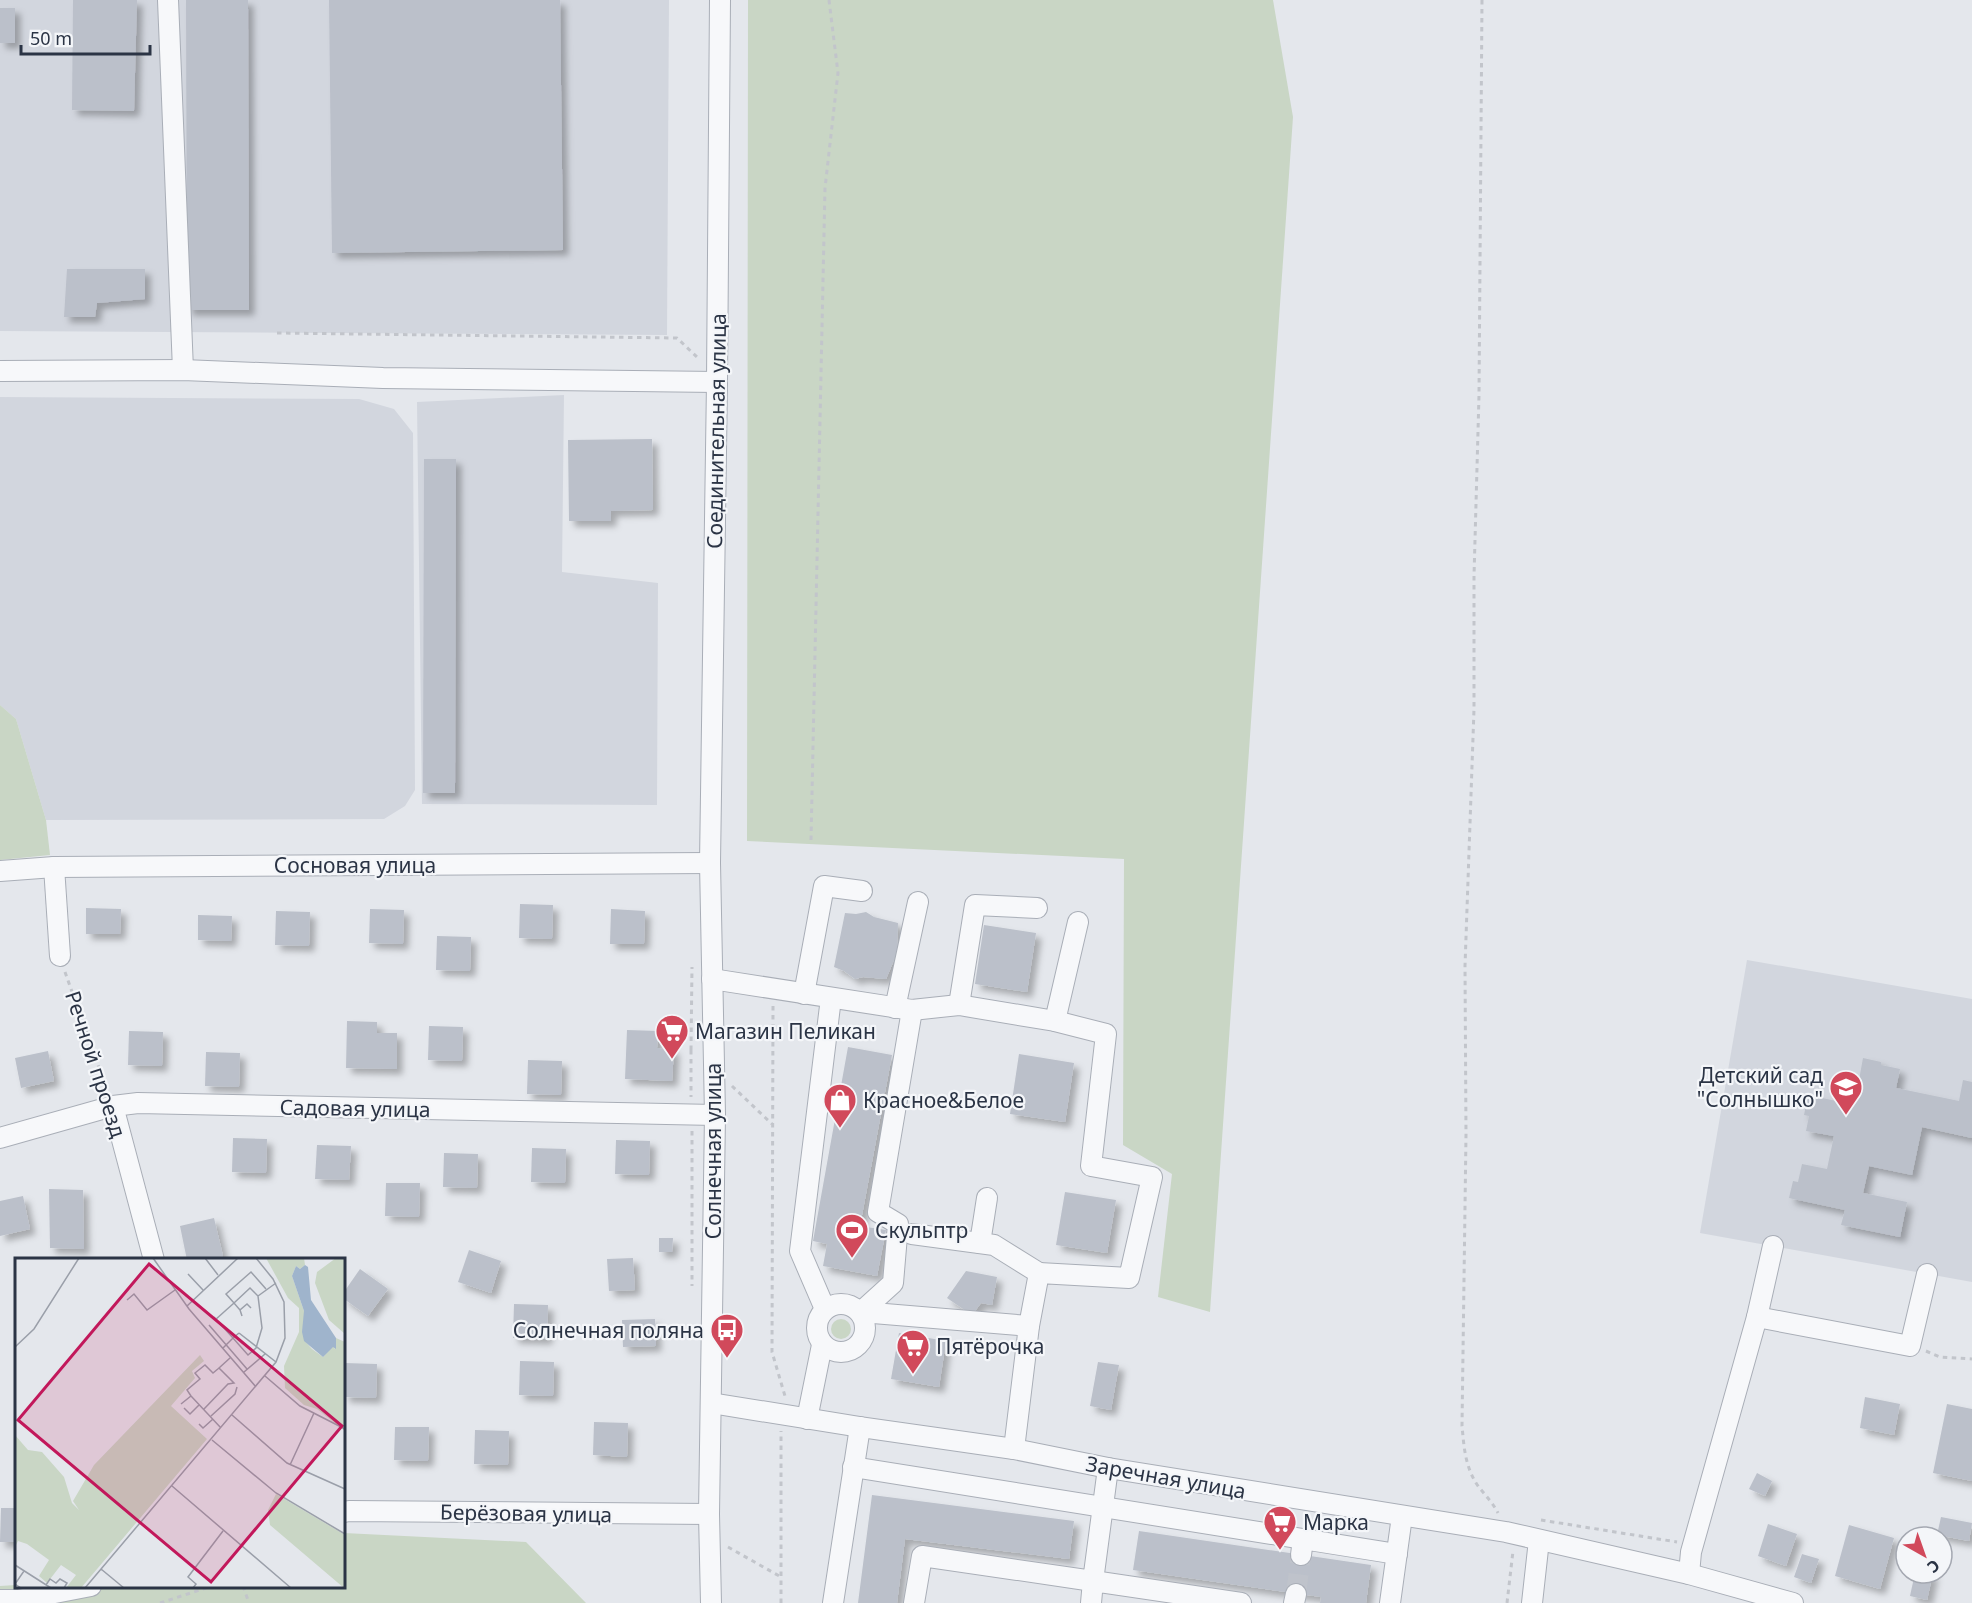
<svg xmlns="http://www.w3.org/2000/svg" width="1972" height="1603" font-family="'Noto Sans',sans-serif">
  <defs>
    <filter id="shadow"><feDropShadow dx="5.5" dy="5.5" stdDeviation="3" flood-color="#0004"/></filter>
  </defs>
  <rect width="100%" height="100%" fill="#e4e7ec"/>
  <g fill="#d2d6de">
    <path d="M0,0H669L667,335L0,331Z"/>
    <path d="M564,395L562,572L658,583L657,805L422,804L417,402Z"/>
    <path d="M0,397L359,399L394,409L413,433L415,790L405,806L384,819L46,820L16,719L0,705Z"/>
    <path d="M1747,960L1972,999V1282L1700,1233Z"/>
  </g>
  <g fill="#c9d6c5">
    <path d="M748,0H1273L1293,117L1210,1312L1158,1297L1172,1174L1123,1145L1124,859L747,841Z"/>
    <path d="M0,705L16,719L46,820L50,855L0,860Z"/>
    <circle cx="841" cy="1329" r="10"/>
    <path d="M344,1533L526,1542L586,1603H0V1586L16,1585L344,1586Z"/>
  </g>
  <g fill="#bbc0ca" filter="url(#shadow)">
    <path d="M73,0H137L134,111L72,110Z"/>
    <path d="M186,0H248L249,310H187Z"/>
    <path d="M329,0H560L563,250L332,253Z"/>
    <rect x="0" y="8" width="15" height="35"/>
    <path d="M67,269H145V299L97,303L95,317H64Z"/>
    <path d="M652,439L653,510L611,511V521H569L568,440Z"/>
    <path d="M424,459H456L455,793H423Z"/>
    <path d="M520,904L553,905L552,939L519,938Z"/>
    <path d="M86,908L121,909L120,934H86Z"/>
    <path d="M370,909L404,910L403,944L369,943Z"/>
    <path d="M611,909L645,911L644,944H610Z"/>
    <path d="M276,911L310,912L309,946L275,945Z"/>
    <path d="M866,912L874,917L898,923L897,953L886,979L863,977L855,979L844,971L834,967L845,913L856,914Z"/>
    <path d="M198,915L232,916L231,941L198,940Z"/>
    <path d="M984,925L1036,933L1027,992L975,984Z"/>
    <path d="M437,936L471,937L470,971L436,970Z"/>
    <path d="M347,1021L377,1022V1033H397V1069L346,1068Z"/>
    <path d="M429,1026L463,1027L462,1061L428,1060Z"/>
    <path d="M627,1030L658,1031L657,1048L674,1049L672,1081L625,1079Z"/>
    <path d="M129,1031L163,1032L162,1066L128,1065Z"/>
    <path d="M848,1047L892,1055L860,1226L886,1230L877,1276L823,1266L827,1244L813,1241Z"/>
    <path d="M48,1051L54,1081L21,1088L15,1058Z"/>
    <path d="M206,1052L240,1053L239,1087L205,1086Z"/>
    <path d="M1019,1054L1074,1063L1065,1122L1010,1114Z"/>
    <path d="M1863,1058L1881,1062V1065L1900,1069L1896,1088L1959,1101L1963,1080L1972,1082V1138L1922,1127L1912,1175L1869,1166L1863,1193L1907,1202L1900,1237L1841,1225L1845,1210L1789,1198L1793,1181L1798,1182L1802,1164L1827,1169L1834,1136L1806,1131L1809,1116L1804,1115L1808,1095L1841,1102L1846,1078L1859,1080Z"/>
    <path d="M528,1060L562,1061L561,1095L527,1094Z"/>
    <path d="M233,1138L267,1139L266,1173L232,1172Z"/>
    <path d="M616,1140L650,1141L649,1175L615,1174Z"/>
    <path d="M317,1145L351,1146L349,1180L315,1179Z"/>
    <path d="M532,1148L566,1149L565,1183L531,1182Z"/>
    <path d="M444,1153L478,1154L477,1188L443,1187Z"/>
    <path d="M386,1183H420L419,1217L385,1216Z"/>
    <path d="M49,1189L83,1190L84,1249L50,1248Z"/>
    <path d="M1065,1192L1116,1200L1107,1253L1056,1245Z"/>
    <path d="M23,1196L30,1229L0,1236V1201Z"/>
    <path d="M214,1218L223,1256L207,1260H187L180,1226Z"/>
    <path d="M659,1238H673L672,1252H659Z"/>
    <path d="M469,1250L501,1261L491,1293L458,1282Z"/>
    <path d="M633,1258L635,1290L609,1291L607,1259Z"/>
    <path d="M360,1269L388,1289L368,1316L344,1299V1292Z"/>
    <path d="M966,1271L997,1277L992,1305L981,1303L972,1315L947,1298Z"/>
    <path d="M514,1304L548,1305L547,1339L513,1338Z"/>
    <path d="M655,1319L656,1346L623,1347L622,1320Z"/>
    <path d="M899,1333L946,1341L939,1387L891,1379Z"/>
    <path d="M520,1361L554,1362L553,1396L519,1395Z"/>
    <path d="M1098,1362L1119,1365L1111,1410L1090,1406Z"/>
    <path d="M344,1363L377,1364L376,1398L344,1397Z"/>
    <path d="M1865,1397L1900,1404L1894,1435L1860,1428Z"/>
    <path d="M1947,1404L1972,1409V1481L1933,1473Z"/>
    <path d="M594,1422L628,1423L627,1457L593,1455Z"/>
    <path d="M395,1427H429L428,1461L394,1460Z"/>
    <path d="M475,1430L509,1431L508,1465L474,1464Z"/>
    <path d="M1757,1473L1772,1481L1765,1496L1749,1489Z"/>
    <path d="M872,1495L1074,1521L1069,1559L905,1539L897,1603H858Z"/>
    <path d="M1,1508H16V1542H0Z"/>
    <path d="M1941,1517L1972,1523L1969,1541L1937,1535Z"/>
    <path d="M1768,1524L1797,1534L1786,1566L1758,1556Z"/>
    <path d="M1849,1525L1894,1538L1880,1589L1835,1576Z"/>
    <path d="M1139,1531L1371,1565L1366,1603H1320L1321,1597L1133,1570Z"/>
    <path d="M1802,1554L1819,1559L1811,1583L1794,1577Z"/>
    <path d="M1915,1573H1933L1927,1600L1910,1596Z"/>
  </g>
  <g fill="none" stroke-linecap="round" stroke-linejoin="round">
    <path stroke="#bfc3cb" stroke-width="20" stroke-dasharray="20 10" stroke-linecap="butt" d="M1296,1594L1301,1555"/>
    <g stroke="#a9aeb7" stroke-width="22">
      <g id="minor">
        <path d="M168,0L183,370"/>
        <path d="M0,371L183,370L383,378L717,382"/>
        <path d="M54,867L60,956"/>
        <path d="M0,871L54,867L710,863"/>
        <path d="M712,979L912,1010L959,1005L1055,1021L1078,922"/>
        <path d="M804,994L824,886L862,891"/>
        <path d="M959,1005L975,905L1037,908"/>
        <path d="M895,1008L918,902"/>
        <path d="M113,1106L154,1260"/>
        <path d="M0,1138L113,1106L138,1103L715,1115"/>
        <path d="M912,1234L994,1245L1039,1273"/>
        <path d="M980,1243L987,1198"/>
        <circle cx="841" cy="1328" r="24"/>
        <path d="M825,1309L800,1251L831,998"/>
        <path d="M861,1312L893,1283L898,1224L878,1212L912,1010"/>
        <path d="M861,1312L1029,1326L1014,1449"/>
        <path d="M1757,1317L1773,1246"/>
        <path d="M1029,1326L1039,1273L1129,1278L1152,1177L1091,1166L1106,1034L1055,1021"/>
        <path d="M711,1403L860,1427L1014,1449L1108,1468L1506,1532L1689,1574L1793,1603"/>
        <path d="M807,1419L822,1345"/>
        <path d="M853,1467L1303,1539"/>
        <path d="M344,1512L349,1511L709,1514"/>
        <path d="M1301,1555L1303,1539L1397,1554"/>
        <path d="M1689,1574L1691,1552L1757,1317L1910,1346L1927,1274"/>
        <path d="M0,1600H18L91,1586"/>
        <path d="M711,1603L709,1514L715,1115L710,863L717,382L720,0"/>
        <path d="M833,1603L860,1427"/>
        <path d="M914,1603L922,1556L1093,1581L1108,1468"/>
        <path d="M1091,1603L1093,1581L1241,1603"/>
        <path d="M1294,1603L1296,1594"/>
        <path d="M1390,1603L1402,1516"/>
        <path d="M1532,1603L1539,1540"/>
      </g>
    </g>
    <g stroke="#c2c5cb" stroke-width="3" stroke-dasharray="4.5 4.5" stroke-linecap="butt">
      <path d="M1482,0L1479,395L1474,576V709L1465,966L1466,1134L1462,1426C1464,1447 1465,1467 1478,1486C1485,1495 1493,1503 1498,1513"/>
      <path d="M277,333L677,338L698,358"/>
      <path d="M811,840L825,188L838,73L829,0"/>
      <path d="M65,972L107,1090"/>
      <path d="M773,1006L772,1352L785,1396"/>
      <path d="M691,1050L692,967"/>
      <path d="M691,1050V1097"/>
      <path d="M732,1086L772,1124"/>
      <path d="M692,1131V1286"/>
      <path d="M1926,1351L1940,1357L1972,1359"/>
      <path d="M1541,1520L1677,1542"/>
      <path d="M728,1547L781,1577"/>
      <path d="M243,1586L249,1603"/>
      <path d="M160,1603L212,1586"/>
      <path d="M781,1603V1431"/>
      <path d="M1507,1603L1513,1551"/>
    </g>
    <use href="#minor" stroke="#f7f8fa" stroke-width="20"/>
  </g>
  <defs>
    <g id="supermarket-pin" transform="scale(1.725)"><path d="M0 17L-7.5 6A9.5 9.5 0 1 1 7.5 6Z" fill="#d1495b" stroke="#f4f6f9"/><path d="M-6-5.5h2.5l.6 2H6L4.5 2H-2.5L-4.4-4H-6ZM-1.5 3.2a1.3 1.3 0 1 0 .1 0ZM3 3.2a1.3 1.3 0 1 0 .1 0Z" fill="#fff"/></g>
    <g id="school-pin" transform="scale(1.725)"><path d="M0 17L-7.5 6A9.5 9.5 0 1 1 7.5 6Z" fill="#d1495b" stroke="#f4f6f9"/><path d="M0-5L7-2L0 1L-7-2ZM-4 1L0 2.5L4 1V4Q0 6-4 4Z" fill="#fff"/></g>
    <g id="shop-pin" transform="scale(1.725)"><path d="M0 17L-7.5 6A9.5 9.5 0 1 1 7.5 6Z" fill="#d1495b" stroke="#f4f6f9"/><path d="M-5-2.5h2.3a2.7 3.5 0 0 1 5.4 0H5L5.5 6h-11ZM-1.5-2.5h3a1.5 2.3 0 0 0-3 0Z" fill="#fff"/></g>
    <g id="stadium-pin" transform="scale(1.725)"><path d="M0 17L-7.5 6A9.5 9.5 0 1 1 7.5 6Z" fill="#d1495b" stroke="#f4f6f9"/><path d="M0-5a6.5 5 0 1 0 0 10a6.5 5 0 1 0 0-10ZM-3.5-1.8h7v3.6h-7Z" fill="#fff"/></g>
    <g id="bus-pin" transform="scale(1.725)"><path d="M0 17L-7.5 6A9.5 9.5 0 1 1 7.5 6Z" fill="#d1495b" stroke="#f4f6f9"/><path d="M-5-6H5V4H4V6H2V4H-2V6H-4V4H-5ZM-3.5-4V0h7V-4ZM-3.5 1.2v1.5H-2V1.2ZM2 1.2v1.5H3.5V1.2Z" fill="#fff"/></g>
  </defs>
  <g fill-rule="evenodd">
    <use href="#supermarket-pin" x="672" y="1031"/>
    <use href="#school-pin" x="1846" y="1087"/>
    <use href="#shop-pin" x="840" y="1100"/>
    <use href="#stadium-pin" x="852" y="1230"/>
    <use href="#bus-pin" x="727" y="1330"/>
    <use href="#supermarket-pin" x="913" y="1346"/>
    <use href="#supermarket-pin" x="1280" y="1522"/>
  </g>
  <g text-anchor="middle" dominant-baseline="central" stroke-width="4.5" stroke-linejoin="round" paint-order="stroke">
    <g font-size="21" fill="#2b3445" stroke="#f4f6f9">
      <text transform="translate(716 431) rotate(-89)">Соединительная улица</text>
      <text x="355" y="865">Сосновая улица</text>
      <text transform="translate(96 1064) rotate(72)">Речной проезд</text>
      <text transform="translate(355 1108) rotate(1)">Садовая улица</text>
      <text transform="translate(713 1151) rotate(-90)">Солнечная улица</text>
      <text transform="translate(1166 1477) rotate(10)">Заречная улица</text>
      <text transform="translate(526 1513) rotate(1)">Берёзовая улица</text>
    </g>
    <g font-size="21" fill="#2b3445" stroke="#f4f6f9" text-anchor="start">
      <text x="695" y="1031">Магазин Пеликан</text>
      <text x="1823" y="1075" text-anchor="end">Детский сад<tspan x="1823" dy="24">"Солнышко"</tspan></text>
      <text x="863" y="1100">Красное&amp;Белое</text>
      <text x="875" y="1230">Скульптр</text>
      <text x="704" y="1330" text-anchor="end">Солнечная поляна</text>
      <text x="936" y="1346">Пятёрочка</text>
      <text x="1303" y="1522">Марка</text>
    </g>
  </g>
  <g transform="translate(15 1258)">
    <rect width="330" height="330" fill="#e4e7ec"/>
    <path d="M251,0H289L290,7L285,11L281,8L277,18L289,53V82L297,91L308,99L318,88L320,91L321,80L330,84V173L302,151L289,147L270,130L269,108L284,74V50L273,40ZM321,0H330V76L314,62L300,25L302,14ZM185,97L189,103L177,113L180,120L156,148L192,181L66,330H51L61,317L46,307L32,325L24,318L34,302L12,286L3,283L0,289V177L13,192L27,194L49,219L57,245L64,252L58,243L79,207ZM261,236L330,277L329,330L255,267L253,252Z" fill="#c9d6c5"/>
    <path d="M290,7L293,9L296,42L321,80V91L318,89L308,99L289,83L287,74L289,53L277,18L281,8L285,11Z" fill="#9fb4cc"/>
    <path fill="none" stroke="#9a9fa9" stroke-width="1.5" d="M138,0L174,51L241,129M190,0L203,17M173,16L188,32M243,38L261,25M112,42L119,36L132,52L160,32M172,48L223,0M227,58L225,52L232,46L236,50M199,59L218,80L224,75M200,62L219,45L225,52M194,67L232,111M224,75L261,104M0,89L19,71L64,0M208,90L218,80L233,97L241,90L247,70L243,38L235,30L219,45L211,36L236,14L251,31M229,114L250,96M250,118L285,148L330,171M176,138L172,132L185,121L180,115L190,107L198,115L204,110M166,146L176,138L206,170M169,150L175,156L184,147M189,151L213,126L219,125L204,110L215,100M217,157L272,205L330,231M196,158L220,136L222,129M184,166L188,170L198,161M197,182L261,235L330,276M275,207L299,155M157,228L276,330M0,307L36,330M86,311L109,330M31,327L35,321L41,325L45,321L52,325L49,330M6,330L0,326L9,313M70,330L261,104L270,80L269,44L258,21L241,0M178,330L181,326L173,319L208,273"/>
    <path fill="#c2185b" fill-opacity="0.15" stroke="#c2185b" stroke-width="3" d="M134,6L327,168L196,324L3,162Z"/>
    <rect width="330" height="330" fill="none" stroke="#2b3445" stroke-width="3"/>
  </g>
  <g transform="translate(1924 1555) rotate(140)"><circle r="28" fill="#f4f6f9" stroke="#a4a8b1" stroke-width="1.5"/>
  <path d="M0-4.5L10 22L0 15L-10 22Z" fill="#d1495b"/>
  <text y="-9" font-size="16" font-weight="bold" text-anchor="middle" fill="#2b3445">С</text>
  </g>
  <path d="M21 45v9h129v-9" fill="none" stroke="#2b3445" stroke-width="3"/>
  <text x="30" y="45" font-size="18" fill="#2b3445" stroke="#f4f6f9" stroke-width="4.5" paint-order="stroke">50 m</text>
</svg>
